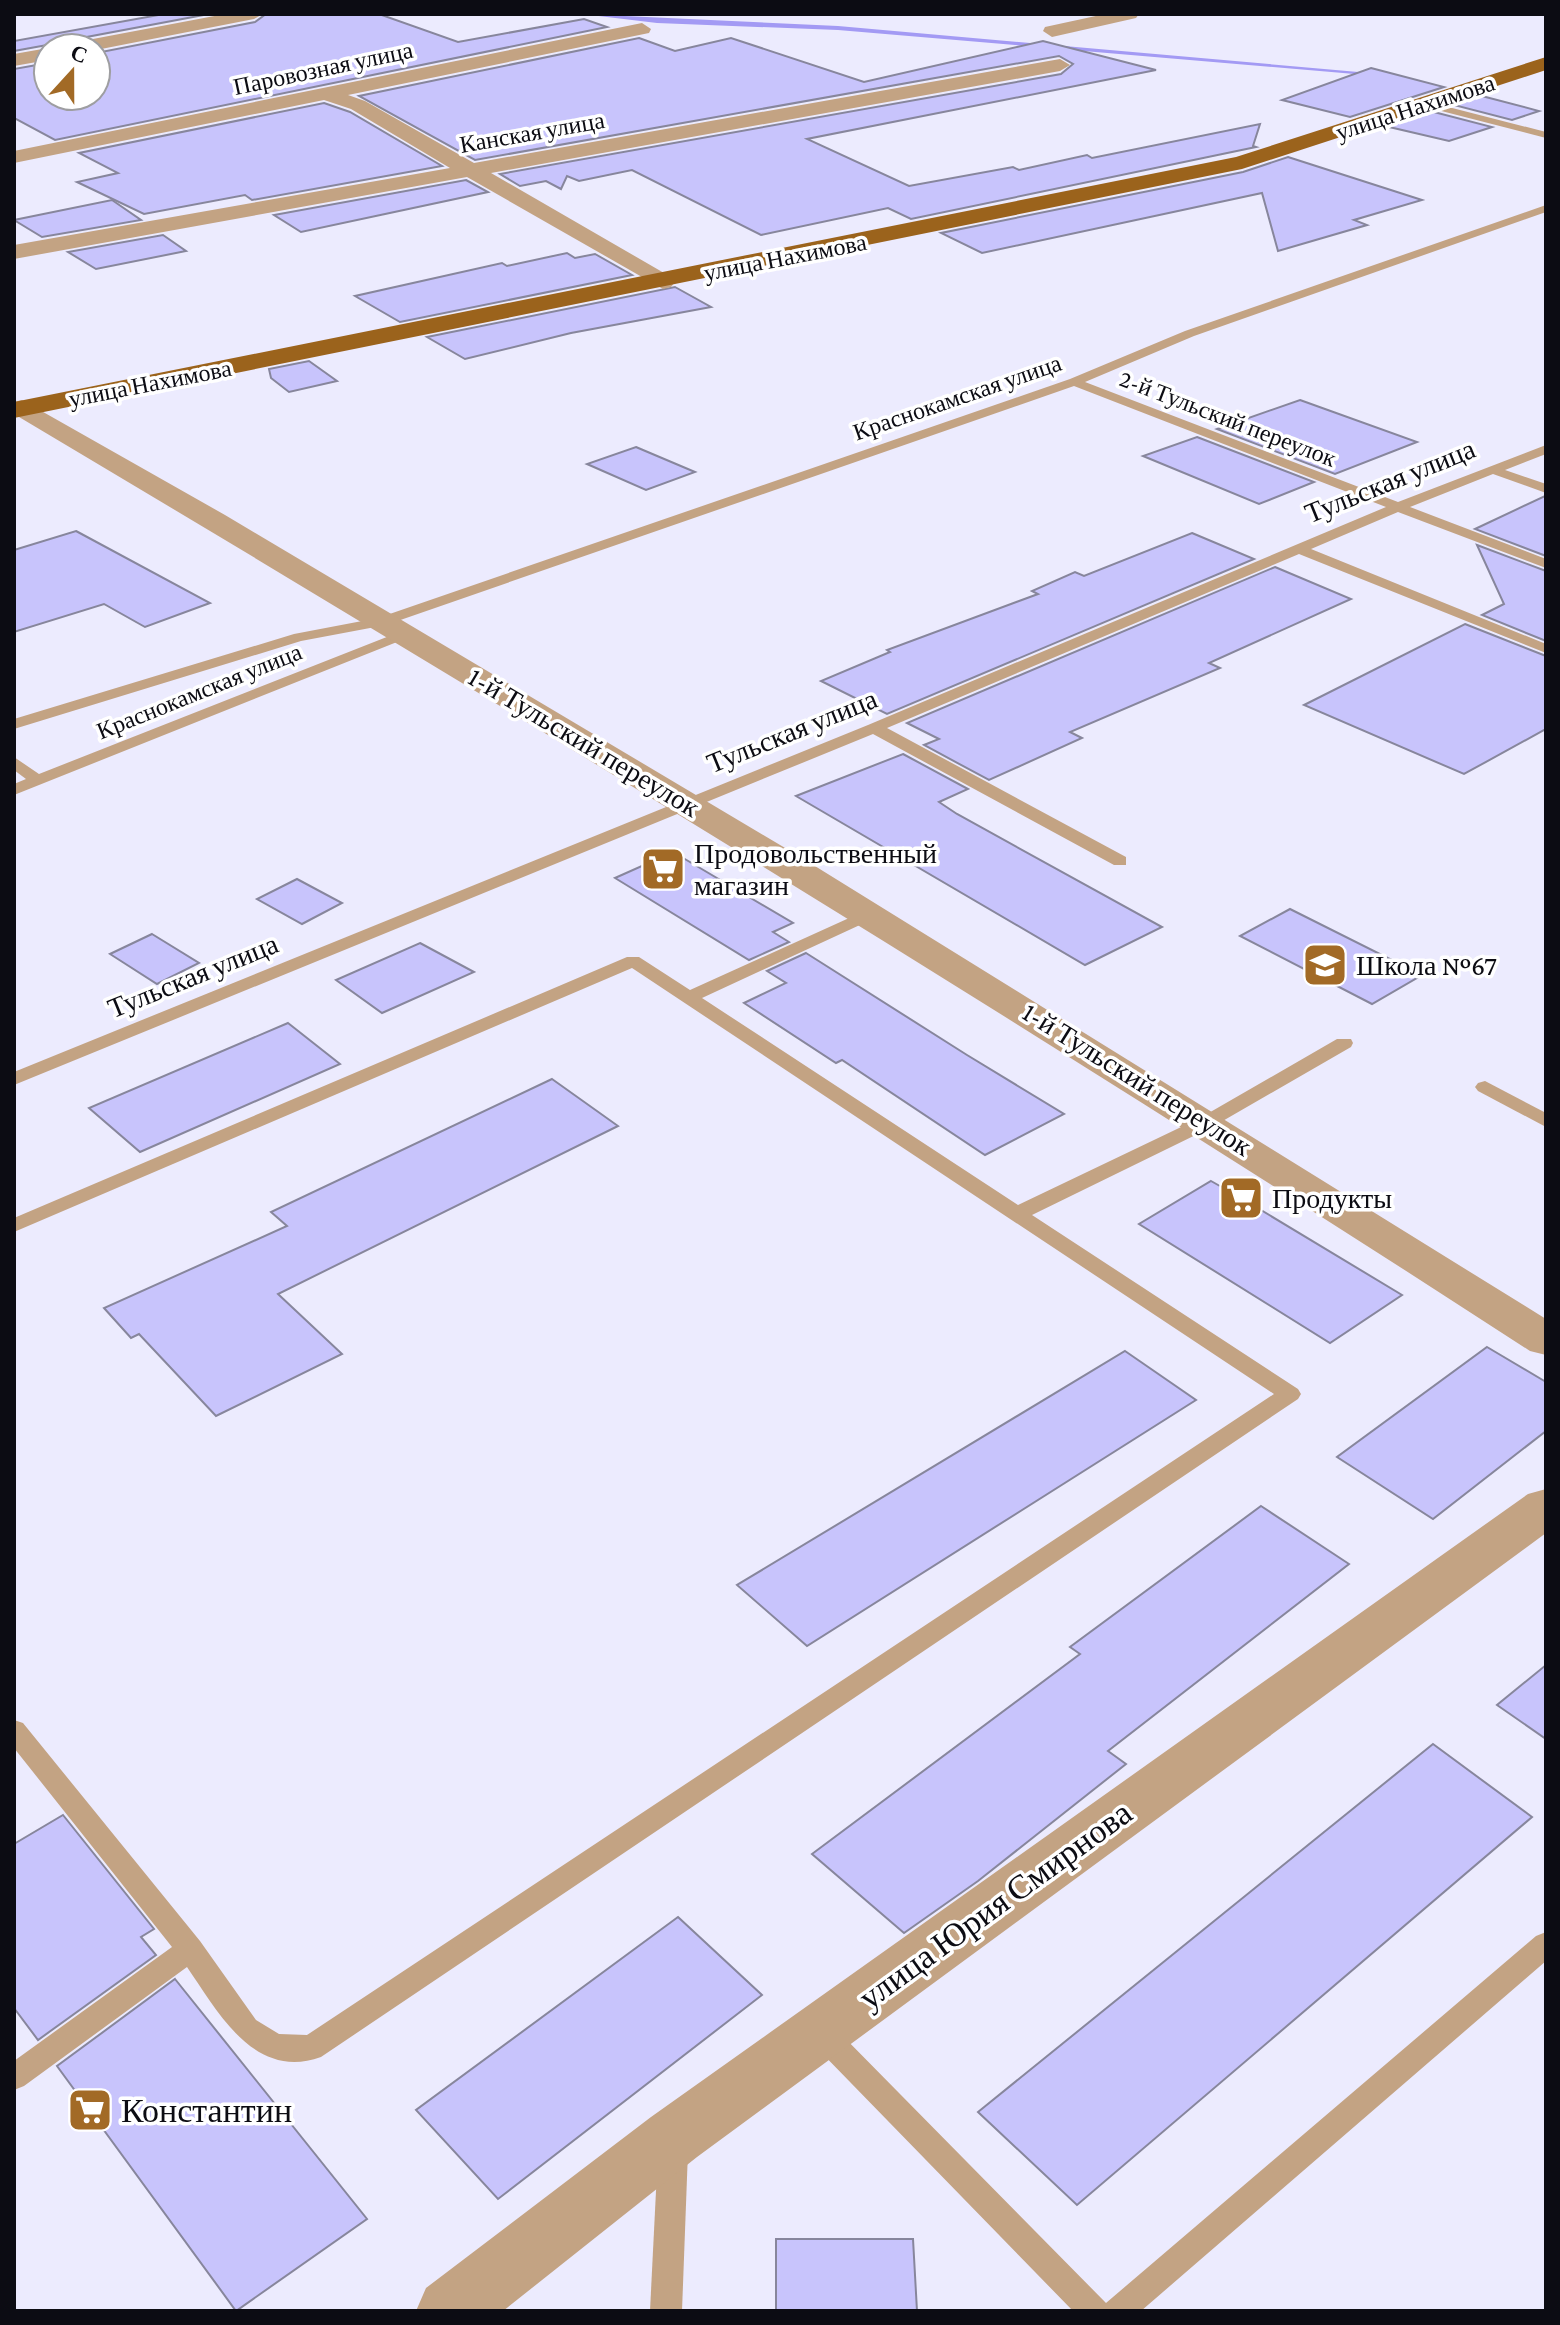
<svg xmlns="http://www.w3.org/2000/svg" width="1560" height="2325" font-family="'Crimson Pro',serif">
  <rect width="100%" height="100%" fill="#ecebfe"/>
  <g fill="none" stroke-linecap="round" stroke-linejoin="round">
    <path fill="#a39af4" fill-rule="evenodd" d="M582,14L838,26L1381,74L1378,76L838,30L657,23Z"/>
  </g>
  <g fill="#c8c4fc" stroke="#87869c" stroke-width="2">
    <path d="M164,14H209L76,39L64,48L47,45L14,51V41Z"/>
    <path d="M266,14H379L458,42L584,19L607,27L55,140L14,118V69L48,63V96H96V53L255,22Z"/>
    <path d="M639,38L675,51L731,38L864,82L1043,41L1156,70L807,139L909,186L1013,167L1019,170L1087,155L1092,158L1260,124L1253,146L1256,147L911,219L888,208L761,235L632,170L579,181L567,176L561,189L546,181L520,186L500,174L1061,74L1073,64L1059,56L475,160L359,96Z"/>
    <path d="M1371,68L1444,87L1350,117L1282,100Z"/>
    <path d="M1478,95L1539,111L1512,120L1450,104Z"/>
    <path d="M324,103L350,112L442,166L252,200L245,195L144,214L77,182L118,173L79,153Z"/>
    <path d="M1430,111L1492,127L1449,141L1385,126Z"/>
    <path d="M1288,157L1422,200L1354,220L1367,225L1278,251L1262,193L982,253L941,233L1243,172Z"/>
    <path d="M466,180L488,192L301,232L274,215Z"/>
    <path d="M112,200L141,220L42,237L14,220Z"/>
    <path d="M163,235L186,251L96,269L68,252Z"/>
    <path d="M567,253L575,258L595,254L632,275L400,322L355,296L502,263L507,266Z"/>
    <path d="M675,287L711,307L571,333L465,359L427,337Z"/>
    <path d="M309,361L337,381L289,392L271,378L269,369Z"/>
    <path d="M1300,400L1417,442L1335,474L1217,429Z"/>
    <path d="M1197,437L1314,482L1259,504L1143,456Z"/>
    <path d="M636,447L643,450L695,472L646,490L587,464Z"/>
    <path d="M1545,496L1546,556L1475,529Z"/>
    <path d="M76,531L210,603L145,627L104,604L14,632V550Z"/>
    <path d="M1192,533L1254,559L887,714L821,681L890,652L887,650L1038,594L1032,591L1075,572L1084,576Z"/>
    <path d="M1477,545L1546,571V641L1482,615L1504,604Z"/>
    <path d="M1275,567L1351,599L1209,663L1220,668L1070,732L1082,738L989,780L924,745L939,739L907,723Z"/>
    <path d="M1465,624L1546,656V729L1464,774L1304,705Z"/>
    <path d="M903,754L968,789L939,802L957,814L1162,927L1085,965L796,796Z"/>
    <path d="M673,852L793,923L773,932L789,942L749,960L615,878Z"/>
    <path d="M297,879L342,903L302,924L257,899Z"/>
    <path d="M1290,909L1422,975L1372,1004L1240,936Z"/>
    <path d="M152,934L199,963L157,984L110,954Z"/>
    <path d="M420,943L474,972L382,1013L336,980Z"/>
    <path d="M806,953L967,1055L1064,1114L985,1155L842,1060L836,1063L744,1003L786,983L767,971Z"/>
    <path d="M288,1023L340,1064L140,1152L89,1108Z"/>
    <path d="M552,1079L618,1126L278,1294L342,1354L216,1416L139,1334L131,1338L104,1308L287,1226L271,1212Z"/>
    <path d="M1211,1181L1241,1198L1402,1295L1330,1343L1139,1224Z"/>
    <path d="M1487,1347L1546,1382V1431L1433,1519L1337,1457Z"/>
    <path d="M1125,1351L1196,1400L807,1646L737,1585Z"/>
    <path d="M1261,1506L1349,1564L1108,1751L1126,1764L978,1881L904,1933L812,1854L1080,1654L1070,1647Z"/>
    <path d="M1546,1665V1739L1497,1705Z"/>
    <path d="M1433,1744L1532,1817L1077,2205L978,2112Z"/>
    <path d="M63,1815L154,1929L141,1937L156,1955L38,2040L14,2008V1844Z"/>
    <path d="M678,1917L762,1995L498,2199L416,2110Z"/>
    <path d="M175,1979L367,2219L236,2311L57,2066Z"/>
    <path d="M776,2239H913L917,2311H776Z"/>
  </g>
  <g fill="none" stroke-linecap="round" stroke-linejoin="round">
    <g fill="#c3a383" fill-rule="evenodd">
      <path d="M1425,101L1546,132V138L1422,106Z"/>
      <path d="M1546,205V212L1194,336L1085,382L1398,502L1546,445V454L1505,470L1546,484V493L1493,474L1410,507L1546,559V568L1398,512L1311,549L1546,644V653L1299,554L887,728L1126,857V865H1114L873,734L14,1085V1072L868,725L1386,507L1074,386L386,625L301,641L14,729V719L294,634L378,618L1070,379L1185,331Z"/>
      <path d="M402,631L407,632V638L14,795V784L26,779L14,770V757L39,774Z"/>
      <path d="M869,909L878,914L875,918L702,998L1018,1205L1200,1118L1337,1039H1351L1353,1043L1351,1047L1214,1126L1032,1215L1298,1389L1301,1394L1298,1399L321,2057C254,2081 218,2012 187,1967L24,2086L14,2090V2061L172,1947L14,1748V1720L23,1723L200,1941L256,2020L279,2034L307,2035L1274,1394L632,968L14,1232V1218L627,957H639L690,990Z"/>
      <path d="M1485,1081L1546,1113V1127L1478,1091L1475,1087L1478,1083Z"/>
      <path d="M1546,1932V1961L1141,2311H1073L813,2044L809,2035L813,2026L823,2023L833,2026L1106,2303L1536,1936Z"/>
      <path d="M673,2138L684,2142L688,2151L682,2311H650L658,2151L662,2142Z"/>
    </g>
    <g fill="#c3a383" fill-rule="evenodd">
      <path d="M225,14H263L254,19L96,50L67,48L77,42Z"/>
      <path d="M1105,14H1139L1136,18L1052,37L1043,31L1045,27Z"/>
      <path d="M642,23L651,29L649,33L348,95L365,101L474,163L1060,59L1070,65L1060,71L491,173L671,277L675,282L671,287L663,289L467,177L14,259V245L450,168L351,109L324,100L14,163V151Z"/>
      <path d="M48,48V60L14,66V54Z"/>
      <path d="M22,400L225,515L802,858L1546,1319V1355L1530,1351C1031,1027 525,718 14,414V402Z"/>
    </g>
    <path fill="#c3a383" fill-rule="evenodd" d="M1546,1489V1533L697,2157L503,2311H416L426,2288L651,2117L1528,1494Z"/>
    <path fill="#9b631c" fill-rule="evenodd" d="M1546,57V70L1242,169L14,418V402L1236,157Z"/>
  </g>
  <defs>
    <g id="supermarket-square" transform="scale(2.3)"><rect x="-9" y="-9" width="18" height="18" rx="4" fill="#a26a26" stroke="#fff"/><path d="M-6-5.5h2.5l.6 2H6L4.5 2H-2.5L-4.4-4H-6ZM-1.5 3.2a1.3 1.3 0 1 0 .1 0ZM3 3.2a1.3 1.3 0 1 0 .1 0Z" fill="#fff"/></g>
    <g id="school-square" transform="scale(2.3)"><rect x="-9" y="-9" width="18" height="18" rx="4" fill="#a26a26" stroke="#fff"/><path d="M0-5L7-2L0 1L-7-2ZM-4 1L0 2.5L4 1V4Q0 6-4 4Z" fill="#fff"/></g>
  </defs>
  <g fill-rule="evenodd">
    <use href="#supermarket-square" x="663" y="869"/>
    <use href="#school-square" x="1325" y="965"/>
    <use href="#supermarket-square" x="1241" y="1198"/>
    <use href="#supermarket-square" x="90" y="2110"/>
  </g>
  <g text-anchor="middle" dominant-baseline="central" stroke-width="7" stroke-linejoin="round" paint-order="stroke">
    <g font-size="24" fill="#0c0c13" stroke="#fff">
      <text transform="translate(323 68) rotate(-12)">Паровозная улица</text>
      <text transform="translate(1415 107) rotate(-18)">улица Нахимова</text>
      <text transform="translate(532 132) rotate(-10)">Канская улица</text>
      <text transform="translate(785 257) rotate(-11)">улица Нахимова</text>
      <text transform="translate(150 383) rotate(-11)">улица Нахимова</text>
      <text transform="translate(957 397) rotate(-19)">Краснокамская улица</text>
      <text transform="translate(1228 418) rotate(21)">2-й Тульский переулок</text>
      <text transform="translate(199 691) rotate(-22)">Краснокамская улица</text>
    </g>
    <g font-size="28" fill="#0c0c13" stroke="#fff">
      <text transform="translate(1390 481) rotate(-22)">Тульская улица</text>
      <text transform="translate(792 731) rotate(-22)">Тульская улица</text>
      <text transform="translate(584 742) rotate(31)">1-й Тульский переулок</text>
      <text transform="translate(193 976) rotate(-22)">Тульская улица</text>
      <text transform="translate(1137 1079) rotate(32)">1-й Тульский переулок</text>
    </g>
    <g font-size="28" fill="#0c0c13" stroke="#fff" text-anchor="start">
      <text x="694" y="853">Продовольственный<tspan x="694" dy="32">магазин</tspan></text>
      <text x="1356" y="965">Школа №67</text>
      <text x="1272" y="1198">Продукты</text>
    </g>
    <g font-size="34" fill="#0c0c13" stroke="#fff">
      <text transform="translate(995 1905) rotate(-36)">улица Юрия Смирнова</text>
    </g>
    <g font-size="34" fill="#0c0c13" stroke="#fff" text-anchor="start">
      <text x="121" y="2110">Константин</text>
    </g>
  </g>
  <rect width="1560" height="2325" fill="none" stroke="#0c0c13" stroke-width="32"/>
  <g transform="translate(72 72) rotate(21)"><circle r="38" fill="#ffffff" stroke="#9e9ea1" stroke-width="2"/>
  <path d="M0-6L14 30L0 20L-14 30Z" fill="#a26a26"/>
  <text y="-12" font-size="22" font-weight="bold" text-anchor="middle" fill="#0c0c13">С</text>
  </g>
</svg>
